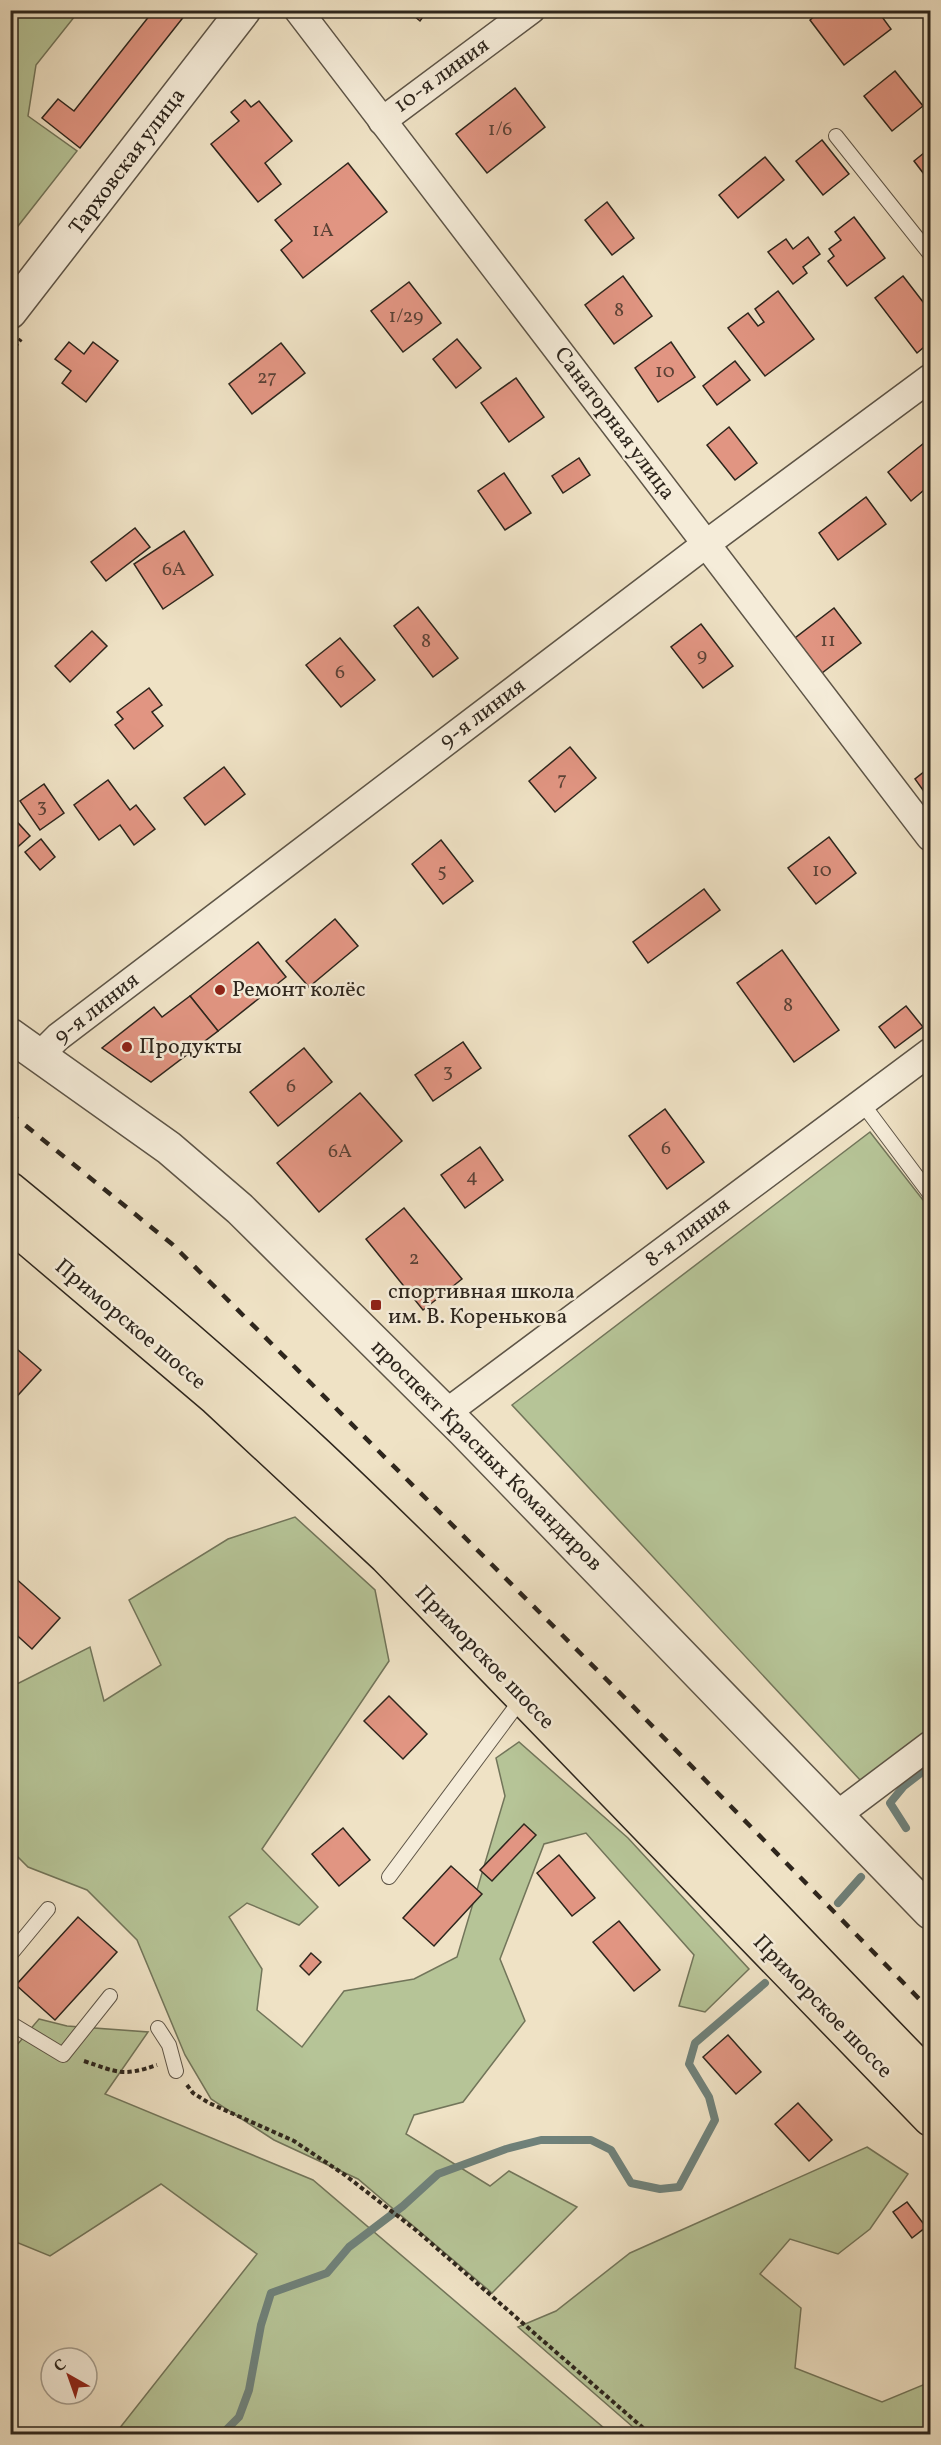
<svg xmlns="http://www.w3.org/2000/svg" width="941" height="2445" font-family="Vollkorn,serif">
  <rect width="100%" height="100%" fill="#efe2c5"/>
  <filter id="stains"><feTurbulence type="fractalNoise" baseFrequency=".00333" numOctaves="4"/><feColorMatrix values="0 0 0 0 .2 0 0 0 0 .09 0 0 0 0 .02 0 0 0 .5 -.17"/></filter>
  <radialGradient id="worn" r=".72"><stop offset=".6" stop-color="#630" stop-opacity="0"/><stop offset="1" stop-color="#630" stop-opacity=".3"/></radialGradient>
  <g fill="#b6c497" stroke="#72755a" stroke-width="1.5">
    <path d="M11,10L79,11L36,65L28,116L77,151L11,235Z"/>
    <path d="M870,1132L930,1209V1728L861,1781L512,1405Z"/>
    <path d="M295,1517L375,1590L389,1661L262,1849L318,1907L299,1925L247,1903L229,1917L262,1969L257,2010L302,2047L344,1991L414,1979L457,1957L505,1796L496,1758L519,1742L628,1838L749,1969L705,2012L679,2006L694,1955L586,1833L544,1844L500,1959L525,2021L463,2102L414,2115L406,2134L490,2186L509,2171L577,2207L492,2293L358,2179L274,2140L211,2099L185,2055L137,1940L87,1890L28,1867L11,1850V1687L90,1647L104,1701L161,1665L129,1600L228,1539Z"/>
    <path d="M39,2019L67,2026L148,2032L105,2094L313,2180L611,2434H115L257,2254L161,2184L50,2256L11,2240V2052Z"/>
    <path d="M867,2147L908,2174L870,2229L838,2254L790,2239L760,2274L801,2308L795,2368L882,2402L930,2382V2434H641L518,2327L556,2311L630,2253Z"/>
  </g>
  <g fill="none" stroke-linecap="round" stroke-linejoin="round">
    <g stroke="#6f817a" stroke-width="8">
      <path d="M906,1828L890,1803L904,1786L930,1766"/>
      <path d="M838,1903L861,1877"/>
      <path d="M222,2434L239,2417L249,2390L261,2325L271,2293L327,2273L349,2247L403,2206L438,2174L506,2149L541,2140H591L611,2150L631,2183L660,2189L679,2187L715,2120L709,2097L689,2064L695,2043L765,1983"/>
    </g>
  </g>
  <g fill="#e19582" stroke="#2e261d" stroke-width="1.5">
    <path d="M154,10H189L80,148L42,118L58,99L74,111Z"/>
    <path d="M407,10H428L420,21Z"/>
    <path d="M822,10H877L891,29L844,65L810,20Z"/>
    <path d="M895,71L923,106L892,131L864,96Z"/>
    <path d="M515,88L545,127L487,173L456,134Z"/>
    <path d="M245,100L251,107L259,101L292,141L265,163L281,184L258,202L211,144L239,121L231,112Z"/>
    <path d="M822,140L849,174L823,195L796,161Z"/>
    <path d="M930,148V182L914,161Z"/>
    <path d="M765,157L784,180L738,218L719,195Z"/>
    <path d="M348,163L387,212L303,278L281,250L292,241L275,220Z"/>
    <path d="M607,202L634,238L612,255L585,220Z"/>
    <path d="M854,217L885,258L847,286L828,261L834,256L829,249L841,240L835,232Z"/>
    <path d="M808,237L820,254L803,267L807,273L793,284L768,252L786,239L793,249Z"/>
    <path d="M623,276L652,316L614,344L585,305Z"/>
    <path d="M903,276L930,311V342L917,353L875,298Z"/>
    <path d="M409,282L441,323L403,352L371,311Z"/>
    <path d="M778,291L814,339L765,376L728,328L748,313L758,326L764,322L755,309Z"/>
    <path d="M457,339L481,368L456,388L433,359Z"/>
    <path d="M69,342L84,354L93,342L118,361L86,402L62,383L71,371L55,359Z"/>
    <path d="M671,342L695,377L658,402L635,368Z"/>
    <path d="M281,343L305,373L252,414L229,384Z"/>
    <path d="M735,361L750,380L717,405L703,386Z"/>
    <path d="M516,378L544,417L509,442L481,403Z"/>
    <path d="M729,427L757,463L735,480L707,445Z"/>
    <path d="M924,443L930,451V485L911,501L888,472Z"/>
    <path d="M579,458L590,475L563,493L552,476Z"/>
    <path d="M504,473L531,513L505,530L478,491Z"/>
    <path d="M866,497L886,524L838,560L819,533Z"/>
    <path d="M135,528L150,547L106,581L91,562Z"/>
    <path d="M184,531L213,575L163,609L134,564Z"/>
    <path d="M418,607L458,658L433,677L394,626Z"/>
    <path d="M834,608L861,643L822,673L795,638Z"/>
    <path d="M701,624L733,666L703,688L671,647Z"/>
    <path d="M92,631L107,646L70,682L55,666Z"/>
    <path d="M340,638L375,680L341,707L306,665Z"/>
    <path d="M149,688L162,705L152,712L163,726L134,749L115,725L123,719L117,712Z"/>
    <path d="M570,747L596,778L555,812L529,781Z"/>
    <path d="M224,767L245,794L205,825L184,798Z"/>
    <path d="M930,767V800L915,779Z"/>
    <path d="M108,780L130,810L136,805L155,829L134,845L120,825L99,840L74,805Z"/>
    <path d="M44,784L64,813L40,830L20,801Z"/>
    <path d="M10,814L30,836L12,852L10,851Z"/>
    <path d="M829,837L856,873L816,904L788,868Z"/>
    <path d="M41,839L55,857L40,870L25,852Z"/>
    <path d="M441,840L473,881L443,904L412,864Z"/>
    <path d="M704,889L720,910L648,963L633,942Z"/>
    <path d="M335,919L358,946L309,987L286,961Z"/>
    <path d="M258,942L286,977L218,1031L190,996Z"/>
    <path d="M782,950L839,1030L794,1062L737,983Z"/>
    <path d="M190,996L218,1031L151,1082L102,1048L154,1007L162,1017Z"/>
    <path d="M906,1006L923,1027L895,1048L879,1027Z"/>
    <path d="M463,1042L481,1068L433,1101L415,1075Z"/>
    <path d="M304,1048L332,1082L278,1126L250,1092Z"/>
    <path d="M360,1093L402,1141L319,1212L277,1163Z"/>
    <path d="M665,1109L704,1162L667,1189L629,1136Z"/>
    <path d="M480,1147L503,1180L465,1208L441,1175Z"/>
    <path d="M404,1208L462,1279L423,1310L366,1239Z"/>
    <path d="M10,1343L41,1370L10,1404Z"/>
    <path d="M13,1576L60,1618L32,1649L10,1629V1578Z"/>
    <path d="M389,1696L427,1734L403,1759L364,1721Z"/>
    <path d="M524,1824L536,1835L492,1881L480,1870Z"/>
    <path d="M343,1828L370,1860L339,1886L312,1854Z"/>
    <path d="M559,1855L595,1898L572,1916L537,1873Z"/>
    <path d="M451,1866L482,1894L434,1946L403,1918Z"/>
    <path d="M78,1917L117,1952L55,2020L16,1985Z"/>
    <path d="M619,1921L660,1970L634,1991L593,1942Z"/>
    <path d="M311,1953L321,1962L309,1975L300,1966Z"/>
    <path d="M728,2035L761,2072L736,2094L703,2057Z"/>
    <path d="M798,2103L832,2140L809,2161L775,2124Z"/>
    <path d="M907,2202L926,2227L912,2238L893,2212Z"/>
  </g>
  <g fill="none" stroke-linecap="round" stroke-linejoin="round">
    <g stroke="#5e5547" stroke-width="16">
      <g id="service">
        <path d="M836,136L930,254"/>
        <path d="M862,1103L930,1194"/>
        <path d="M389,1877L523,1697"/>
        <path d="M10,1955L48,1909"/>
        <path d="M10,2023L63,2055L110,1996"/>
        <path d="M158,2028L169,2045L176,2071"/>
      </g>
    </g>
    <g stroke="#5e5547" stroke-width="30">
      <g id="minor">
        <path d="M298,10L930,837"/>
        <path d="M382,121L531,10"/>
        <path d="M40,1055L58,1037L706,544L930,378"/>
        <path d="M446,1413L930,1052"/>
        <path d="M837,1815L930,1745"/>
      </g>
    </g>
    <g stroke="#5e5547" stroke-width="36">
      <g id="tertiary">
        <path d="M10,312L244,10"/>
        <path d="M10,1035L169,1148L240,1209L463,1430L930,1912"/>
      </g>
    </g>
    <g stroke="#2e261d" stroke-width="36">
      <g id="trunk">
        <path d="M10,1189C115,1275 218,1362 317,1454C530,1654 727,1870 930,2078"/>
        <path d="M10,1224L215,1398L386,1557L930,2119"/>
      </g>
    </g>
    <g stroke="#2e261d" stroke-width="4" stroke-dasharray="4.5 3" stroke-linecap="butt">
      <path d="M10,353L21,339"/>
      <path d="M84,2061C117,2072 122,2077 157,2065"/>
      <path d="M187,2085L193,2093L209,2103L294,2141L345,2175L417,2231L650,2434"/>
    </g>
    <use href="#service" stroke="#f5ecd9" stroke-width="14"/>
    <use href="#minor" stroke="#f5ecd9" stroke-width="27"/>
    <use href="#tertiary" stroke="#f5ecd9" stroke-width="33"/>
    <use href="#trunk" stroke="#efe2c5" stroke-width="33"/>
    <path stroke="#2e261d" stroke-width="4.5" stroke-dasharray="10 10" stroke-linecap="butt" d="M10,1113L172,1244L622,1695L930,2010"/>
  </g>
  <g fill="#8f2418" stroke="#f5ecd9" stroke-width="2">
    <circle cx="220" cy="990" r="6"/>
    <circle cx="127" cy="1047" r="6"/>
    <rect x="370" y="1299" width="12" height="12" rx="3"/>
  </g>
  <g text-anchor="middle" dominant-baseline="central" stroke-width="5" stroke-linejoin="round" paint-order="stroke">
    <g font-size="20" fill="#5b4236">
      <text x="500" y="130">1/6</text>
      <text x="323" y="231">1А</text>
      <text x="619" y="311">8</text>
      <text x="406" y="317">1/29</text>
      <text x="665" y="372">10</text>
      <text x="267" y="378">27</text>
      <text x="174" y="570">6А</text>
      <text x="828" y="641">11</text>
      <text x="426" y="642">8</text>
      <text x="702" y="656">9</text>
      <text x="340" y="673">6</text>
      <text x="562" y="780">7</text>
      <text x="42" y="807">3</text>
      <text x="822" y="871">10</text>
      <text x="442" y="872">5</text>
      <text x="788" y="1006">8</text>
      <text x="448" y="1072">3</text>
      <text x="291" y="1087">6</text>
      <text x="666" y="1149">6</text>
      <text x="340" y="1152">6А</text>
      <text x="472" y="1177">4</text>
      <text x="414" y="1259">2</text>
    </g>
    <g font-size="22" fill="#2e261d" stroke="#f5ecd9">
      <text transform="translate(442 76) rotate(-36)">10-я линия</text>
      <text transform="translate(128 162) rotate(-53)">Тарховская улица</text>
      <text transform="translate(614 424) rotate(53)">Санаторная улица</text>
      <text transform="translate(483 714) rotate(-37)">9-я линия</text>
      <text transform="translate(97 1009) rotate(-38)">9-я линия</text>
      <text transform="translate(688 1233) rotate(-37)">8-я линия</text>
      <text transform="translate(130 1325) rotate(40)">Приморское шоссе</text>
      <text transform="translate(486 1456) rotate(45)">проспект Красных Командиров</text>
      <text transform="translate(484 1658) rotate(46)">Приморское шоссе</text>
      <text transform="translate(822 2007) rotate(46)">Приморское шоссе</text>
    </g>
    <g font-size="22" fill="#2e261d" stroke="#f5ecd9" text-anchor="start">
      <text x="232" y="990">Ремонт колёс</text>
      <text x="139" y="1047">Продукты</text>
      <text x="388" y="1292">спортивная школа<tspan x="388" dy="25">им. В. Коренькова</tspan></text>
    </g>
  </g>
  <rect width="941" height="2445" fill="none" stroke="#efe2c5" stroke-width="36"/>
  <rect x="12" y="12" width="917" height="2421" fill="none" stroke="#2e261d" stroke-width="3"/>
  <rect x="18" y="18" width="905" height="2409" fill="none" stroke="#2e261d" stroke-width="1.5"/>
  <g transform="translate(69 2376) rotate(320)"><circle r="28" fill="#f5ecd9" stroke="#a59d8e" stroke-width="1.5"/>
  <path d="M0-4.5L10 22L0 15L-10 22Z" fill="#8f2418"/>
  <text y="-9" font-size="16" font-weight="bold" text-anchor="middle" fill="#2e261d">С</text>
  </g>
  <rect width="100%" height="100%" filter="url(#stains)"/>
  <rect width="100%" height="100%" fill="url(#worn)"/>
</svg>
